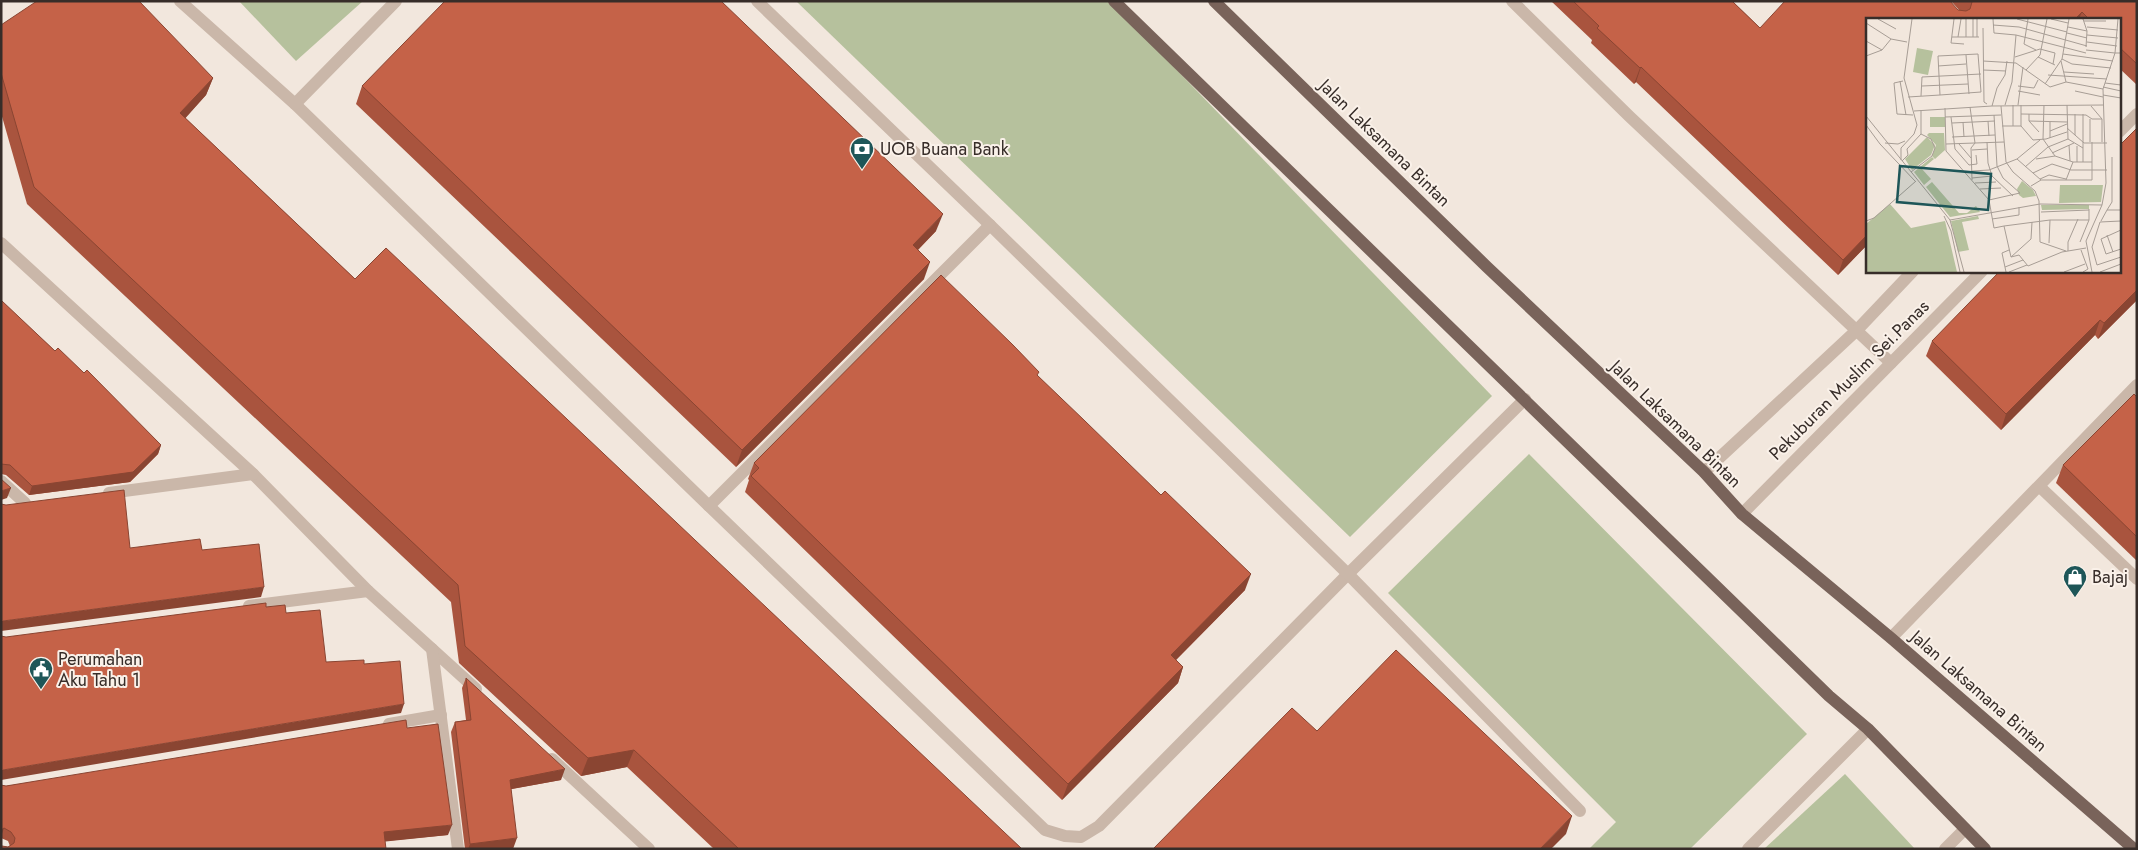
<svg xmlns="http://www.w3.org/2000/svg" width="2138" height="850" font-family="Jost,sans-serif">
  <rect width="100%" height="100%" fill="#f2e7dd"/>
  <g fill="#b6c19d">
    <path d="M239,1H363L296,61Z"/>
    <path d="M796,1H1110L1492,396L1350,537Z"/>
    <path d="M1529,454L1807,734L1690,849H1589L1616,822L1388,593Z"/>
    <path d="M1845,774L1915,849H1764Z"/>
  </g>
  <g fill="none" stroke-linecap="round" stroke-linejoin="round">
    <g stroke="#cab7a9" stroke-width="12">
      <path d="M180,1L295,104L709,506L1045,830L1065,836L1081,837L1099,826L1348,574L1525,399"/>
      <path d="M757,1L990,225L1348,574L1580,811"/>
      <path d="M1512,1L1629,116L1891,363"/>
      <path d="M295,104L396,1"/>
      <path d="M2119,132L2137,114"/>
      <path d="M1,243L253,474L368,591L476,689"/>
      <path d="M1704,472L1857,330L1913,271"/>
      <path d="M1,481L25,503"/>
      <path d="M2040,487L2137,579"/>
      <path d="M109,493L253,474"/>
      <path d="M709,506L990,225"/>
      <path d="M1742,514L1982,271"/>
      <path d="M249,606L368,591"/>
      <path d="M1891,638L2137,385"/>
      <path d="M432,649L458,849"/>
      <path d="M389,724L441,715"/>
      <path d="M552,759L649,849"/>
      <path d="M1748,849L1868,729"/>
      <path d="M1945,849L1965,829"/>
    </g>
    <g stroke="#79635a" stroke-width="12">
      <path d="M1114,1L1829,696L1868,729L1985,849"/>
      <path d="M1214,1L1487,267L1704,472L1742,514L1891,638L2134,849"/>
    </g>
  </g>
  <g fill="#a9543e">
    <path d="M1551,1H1732L1760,28L1959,10L1951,1H2137V85L2119,68V19H1867V245L1838,275L1636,82L1634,84L1591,43L1592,40Z"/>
    <path d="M1,25L213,78L206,95L185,118L355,279L1022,849H714L627,767L581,776L459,663L451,602L27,204L1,113Z"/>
    <path d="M362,86L936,231L918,250L924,279L736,467L356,104Z"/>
    <path d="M2119,271L2137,300L2098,339L2095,335L2001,430L1926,356L1932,341Z"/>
    <path d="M1,301L55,351L161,445L158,454L130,482L29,495L6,475L1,474Z"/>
    <path d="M1038,376L1245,590L1176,660L1183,667L1178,683L1062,800L745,492L749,480L748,479L754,463Z"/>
    <path d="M2137,397V561L2056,483L2063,465Z"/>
    <path d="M466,678L561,780L511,789L513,849H465L451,732L455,722L466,720L462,688Z"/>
    <path d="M407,728L448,835L386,841L1,849L2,846L8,847L10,846L8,841L1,838V785L6,786Z"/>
  </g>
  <g fill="#8a4532">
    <path d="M2082,12L2079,19H2075Z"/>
    <path d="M1641,67L1636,82L1634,84L1640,68Z"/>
    <path d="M213,78L206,95L174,131L180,113Z"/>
    <path d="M943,214L936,231L906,262L913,245Z"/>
    <path d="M1867,235V245L1838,275L1843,260Z"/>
    <path d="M930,262L924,279L736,467L742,450Z"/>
    <path d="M2137,290V300L2098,339L2104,323Z"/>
    <path d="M2100,320L2095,335L2001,430L2006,414Z"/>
    <path d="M161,445L158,454L130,482L29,495L32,486Z"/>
    <path d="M11,488L7,498L1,500V491Z"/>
    <path d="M1251,574L1245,590L1165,671L1171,655Z"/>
    <path d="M264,587L261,597L1,631V623L3,621Z"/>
    <path d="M1183,667L1178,683L1062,800L1068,784Z"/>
    <path d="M404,704L401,713L1,780V772L3,770Z"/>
    <path d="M634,750L627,767L581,776L588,758Z"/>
    <path d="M565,769L561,780L507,790L510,780Z"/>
    <path d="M1572,816L1566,834L1551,849H1540Z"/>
    <path d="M452,825L448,835L381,842L384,832Z"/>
    <path d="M4,828L1,837V830Z"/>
    <path d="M517,838L513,849H468L470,844Z"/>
  </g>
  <g fill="#c56248" stroke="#8a4532">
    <path d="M37,1H139L213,78L180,113L355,279L386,248L1022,849H739L634,750L588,758L465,646L458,585L34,187L1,73V25Z"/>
    <path d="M445,1H721L943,214L913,245L930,262L742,450L362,86Z"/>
    <path d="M1573,1H1732L1760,28L1785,1H1950L1958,10L1966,11L1970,9L1972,2L1971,1H2137V64L2119,47V19H2089L2082,12L2075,19H1867V235L1843,260L1641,67L1640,68L1597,28L1599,26Z"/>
    <path d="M2137,128V290L2104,323L2100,320L2006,414L1932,341L2000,271H2119V146Z"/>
    <path d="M941,275L1013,345L1039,372L1037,375L1085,421L1161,495L1165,491L1251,574L1171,655L1183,667L1068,784L751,476L759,468L754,463Z"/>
    <path d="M1,301H2L55,351L58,348L84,373L87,370L161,445L133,472L32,486L10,465L1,464Z"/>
    <path d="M2134,394L2137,397V537L2063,465Z"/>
    <path d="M1,479L11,488L1,491Z"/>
    <path d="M124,490L130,548L200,539L202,550L259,544L264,587L3,621L1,623V504L6,505Z"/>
    <path d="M266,603V607L285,605L286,613L320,610L326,662L364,660V664L400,661L404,704L3,770L1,772V636L6,637Z"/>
    <path d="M1396,650L1572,816L1540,849H1153L1292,708L1317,731Z"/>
    <path d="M466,678L565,769L510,780L517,838L470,844L455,722L471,720Z"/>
    <path d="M406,720L407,728L438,724L452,825L384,832L386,849H1V845L2,846L8,847L14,843L15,838L11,832L4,828L1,830V785L6,786Z"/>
  </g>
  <defs>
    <g id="bank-pin" transform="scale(1.25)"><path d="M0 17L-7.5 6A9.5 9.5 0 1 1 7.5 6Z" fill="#1e5658" stroke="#faf1e9"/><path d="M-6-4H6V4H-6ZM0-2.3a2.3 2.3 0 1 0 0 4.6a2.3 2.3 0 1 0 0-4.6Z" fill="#fff"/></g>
    <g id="shop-pin" transform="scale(1.25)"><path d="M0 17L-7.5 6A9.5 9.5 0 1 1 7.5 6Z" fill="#1e5658" stroke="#faf1e9"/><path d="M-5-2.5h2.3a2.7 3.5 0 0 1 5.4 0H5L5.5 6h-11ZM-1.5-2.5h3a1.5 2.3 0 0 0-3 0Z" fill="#fff"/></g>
    <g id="civic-pin" transform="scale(1.25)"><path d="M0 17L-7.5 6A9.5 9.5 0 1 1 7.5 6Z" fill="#1e5658" stroke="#faf1e9"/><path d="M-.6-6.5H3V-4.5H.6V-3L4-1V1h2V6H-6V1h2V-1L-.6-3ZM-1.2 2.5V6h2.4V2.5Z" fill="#fff"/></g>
  </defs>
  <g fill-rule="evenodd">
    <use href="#bank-pin" x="862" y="149"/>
    <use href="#shop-pin" x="2075" y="577"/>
    <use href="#civic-pin" x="41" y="669"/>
  </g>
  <g text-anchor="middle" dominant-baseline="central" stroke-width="4" stroke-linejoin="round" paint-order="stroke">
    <g font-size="18" fill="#372d29" stroke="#faf1e9">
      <text transform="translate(1385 143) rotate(44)">Jalan Laksamana Bintan</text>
      <text transform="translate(1849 380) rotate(-45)">Pekuburan Muslim Sei.Panas</text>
      <text transform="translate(1676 424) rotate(44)">Jalan Laksamana Bintan</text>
      <text transform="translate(1979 691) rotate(41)">Jalan Laksamana Bintan</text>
    </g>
    <g font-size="18" fill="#372d29" stroke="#faf1e9" text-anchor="start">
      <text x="880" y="149">UOB Buana Bank</text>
      <text x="2092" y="577">Bajaj</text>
      <text x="58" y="659">Perumahan<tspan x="58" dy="21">Aku Tahu 1</tspan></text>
    </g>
  </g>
  <g transform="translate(1866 18)">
    <rect width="255" height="255" fill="#f2e7dd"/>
    <path d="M51,30L67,33L62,57L47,54ZM64,99H79V109H64ZM63,115H78L79,132L69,141L66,138L70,127L61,117ZM61,119L69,127L65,137L46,152L39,141ZM66,139L68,141L56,151L65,161L58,167L48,154ZM156,163L167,172L170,178L157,180L153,177L151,171ZM66,164L93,195H101L110,188L114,194L84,199L60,169ZM194,167H237L235,184L193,185ZM24,186L45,210L79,203L91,254H0V206ZM175,187H223V191L176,192ZM112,198L113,201L96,204L103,232L92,234L85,203Z" fill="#b6c19d"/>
    <path fill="none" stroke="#a79d95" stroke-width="1" d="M12,1L30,11M88,1L85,25L98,26M100,1V19M107,1V19M111,1V19M127,1L128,15L150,17L220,35M151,1L201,14M162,1L158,26L170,32M185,1L202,5M217,1L221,13L220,29M218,3H240M0,5L25,21L41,24M127,7L153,9L221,28M202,9L221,13M221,9L252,12M117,10L118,84L121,86M201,15L221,20M221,17L252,20M86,19H113M92,19L95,1M0,23L16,32M221,24L251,28M220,32L249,35L252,1M112,36L115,74L74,77L72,38ZM197,36L247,43M100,37L103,76M0,38L16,32L25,21M149,39L174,31L189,35L187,46M172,39L189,47M196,41L206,46L245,50M117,43L150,45L184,69L200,64L237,71M195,43L200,64M72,48L100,46M117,52L140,53M160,52L174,37L181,1M198,54L228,56M182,57L241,61M34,63L40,97M37,63L28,65L31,96L47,97M239,65L255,67M179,66L196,41L203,1M56,68L102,66M152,68L168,70L172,62M237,69L255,73M152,73L174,77M209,73L237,79M237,77L255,80M55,78L56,59L115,56M42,79L74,77M139,87L146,64L150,17M147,87V108M152,87L157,49M155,87V108L167,122L180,121L201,114M178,87L177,121L189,138M201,87L202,121M126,88L131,70L139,57L141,43M135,88L140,144L147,154L169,173L173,183L174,224L200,233M225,88L236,101V124M104,89L109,125L105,130L106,162M79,90L80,133L123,182L128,210L138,208M48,93L126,88L238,87M155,96L220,97L226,101H236M163,96V103L173,114M217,96V144M0,98L84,202L98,254M79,99L135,97M85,99L89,131L103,147L111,146L110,137M224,101V124M122,103L123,118M163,103L201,104M97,104L98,119M184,104V120M86,105L129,103M0,107L14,126L49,163M136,108H155M201,110L218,125H241M184,113L201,106M209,117V96M86,119L129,117M202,121L217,130M121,124L122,145L126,158L147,178M19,125L32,126L39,123M80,126L138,124M93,126L105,140M203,127L204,143M106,132L121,131M186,135L208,125M151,141L175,162M170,141L189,138L207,144H226M35,142V130L48,116L51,107L38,60L46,1M36,143L42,137L41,131L55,116V92M211,144V128M159,149L182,129L202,121M106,153L123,152L151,141L174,122M45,154L66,138L69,130L65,121L55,116M167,155L186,146L205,152H241M106,160L126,158M174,161L183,157L200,161M200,162L207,144M109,165L130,164M165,168L175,162H226V124M114,171L135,170M123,182L154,175L137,160L131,148L128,97M241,192L246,184V139M175,194L223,192M78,198L85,213L94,254M126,201L153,197V189M84,202L174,186L236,187M0,203L8,200L50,163M235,203L241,192H255M255,203L234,204L226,229L231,247L255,239M255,212L235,221L240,236L255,231M241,217L247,234M214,224L223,202V191M183,225L184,202M220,230L196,234L162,248L153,237L145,239L138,208L184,202H223M215,232L222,251L217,254M202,233V224L212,201M145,239L165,221L166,204M139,249L157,242M140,254L136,235L143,232M143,254L161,247M198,254L219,246M226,254L220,223L236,187L240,165L237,71L249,35H255M234,254L255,246"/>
    <path fill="#1e5658" fill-opacity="0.15" stroke="#1e5658" stroke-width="2.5" d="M34,148L125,156L122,192L31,184Z"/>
    <rect width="255" height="255" fill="none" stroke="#372d29" stroke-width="2.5"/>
  </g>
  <rect width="2138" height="850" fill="none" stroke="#372d29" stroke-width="5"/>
</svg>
